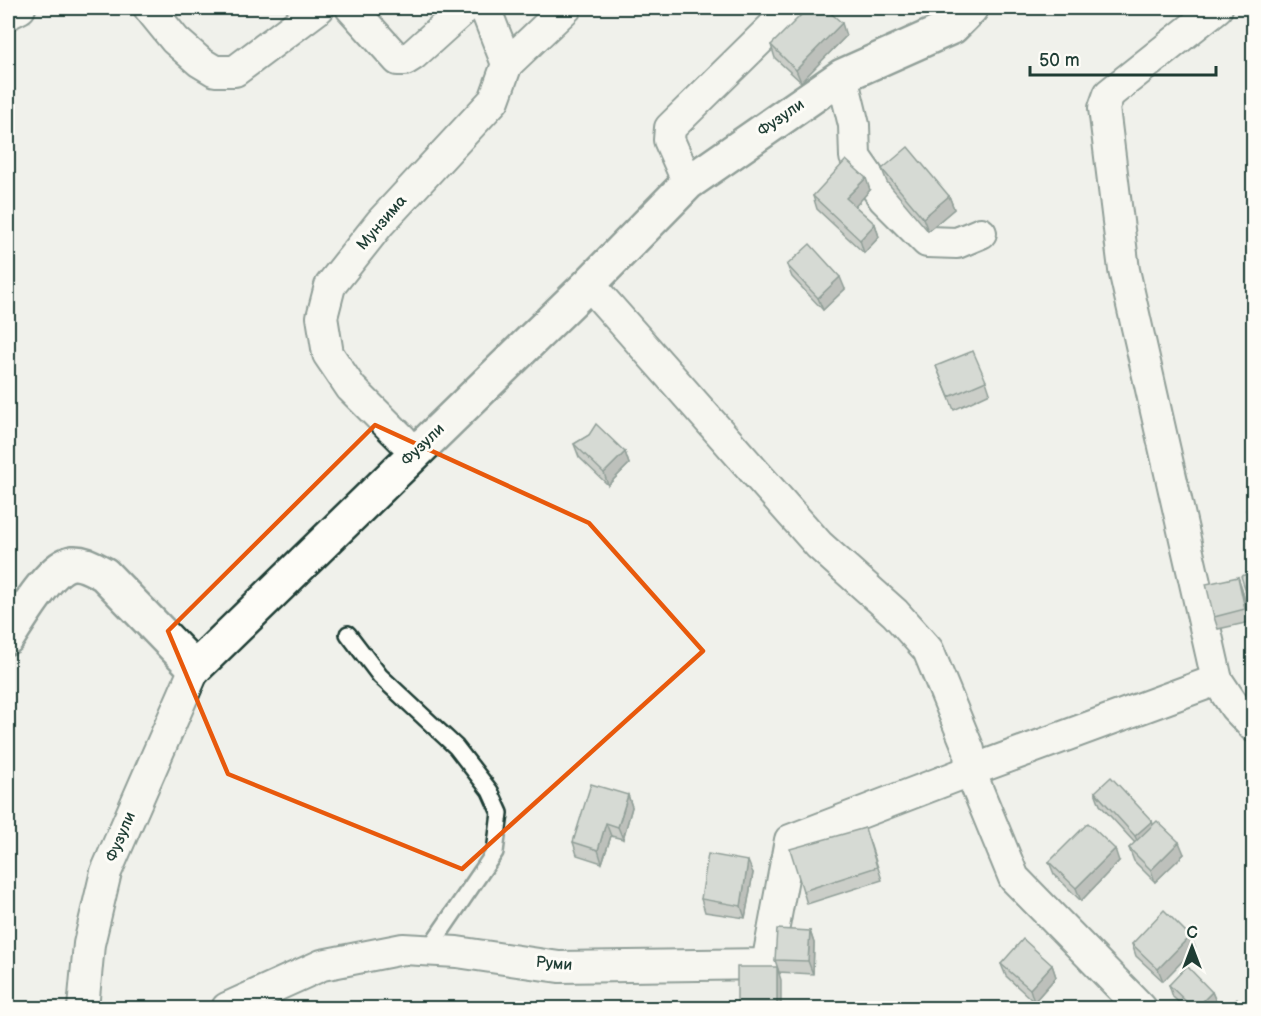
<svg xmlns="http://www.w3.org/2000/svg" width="1261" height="1016" font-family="'Balsamiq Sans',sans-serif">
  <rect width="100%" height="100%" fill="#f0f1eb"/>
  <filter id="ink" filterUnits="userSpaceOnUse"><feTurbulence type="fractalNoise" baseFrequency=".0167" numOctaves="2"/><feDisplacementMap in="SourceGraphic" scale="12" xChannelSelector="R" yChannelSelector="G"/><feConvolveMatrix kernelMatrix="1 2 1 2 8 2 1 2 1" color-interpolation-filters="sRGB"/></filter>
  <g filter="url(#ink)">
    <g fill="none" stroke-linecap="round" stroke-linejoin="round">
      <g stroke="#1f3d34" stroke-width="20">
        <path id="service" d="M348,634L380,676L456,747L490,791L500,813L495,852L428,950"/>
      </g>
      <g stroke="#1f3d34" stroke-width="34">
        <g id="minor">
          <path d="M149,8L175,40L200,62L215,71H235L319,8"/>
          <path d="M351,8L398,60H405L413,55L465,8"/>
          <path d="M1217,8L1109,94L1104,108L1124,270L1217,680L1235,707L1254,727"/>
          <path d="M8,14L20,8"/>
          <path d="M507,64L566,8"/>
          <path d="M842,76L854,125L855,157L884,199L927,242L957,243L981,233"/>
          <path d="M688,183L669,140L670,128L792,8"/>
          <path d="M589,284L819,545L895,613L928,650L969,750L970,771L1217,680"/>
          <path d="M402,439L351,388L328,354L322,317L330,286L380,223L494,100L507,64L485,8"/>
          <path d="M83,1008L89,944L106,872L195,668"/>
          <path d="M227,1008L322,965L403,949L457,952L559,967L767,964L790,840L970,771L1014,878L1141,1008"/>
        </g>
      </g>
      <g stroke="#1f3d34" stroke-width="38">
        <path id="tertiary" d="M8,637C20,619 51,565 73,563C84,562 94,569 104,574L195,668L589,284L688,183L842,76L952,27L971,8"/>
      </g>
      <use href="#service" stroke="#fdfcf7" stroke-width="15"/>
      <use href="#minor" stroke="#fdfcf7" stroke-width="30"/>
      <use href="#tertiary" stroke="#fdfcf7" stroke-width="33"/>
    </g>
    <g fill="#9da49e" stroke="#1f3d34" stroke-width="1.5">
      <path d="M846,36L801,82L775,58L771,45Z"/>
      <path d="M882,169L949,196L954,209L928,231L887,182Z"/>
      <path d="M870,190L855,206L875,224L879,237L864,253L817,209L813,196Z"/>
      <path d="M787,265L845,289L823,310L792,277Z"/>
      <path d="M936,366L986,381L990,393L954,410Z"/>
      <path d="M589,435L625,452L629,464L608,485L579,457L574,444Z"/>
      <path d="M1238,577L1242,589L1250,622L1218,629L1214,617Z"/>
      <path d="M1095,792L1153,825L1184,854L1155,882L1134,861L1129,848L1135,843L1100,805Z"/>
      <path d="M628,795L632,807L623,839L611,836L602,863L577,855L573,842Z"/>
      <path d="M869,840L882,880L807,904L803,891Z"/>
      <path d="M1119,861L1081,901L1054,874L1049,862Z"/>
      <path d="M753,873L745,918L705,912L701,899Z"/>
      <path d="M810,931L814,943L813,974L779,972L775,960Z"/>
      <path d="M1190,936L1195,948L1163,981L1136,956L1132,944Z"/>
      <path d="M1001,964L1052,965L1056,977L1034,1002L1006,976Z"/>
      <path d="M1169,985L1212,992L1217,1004L1212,1008H1185L1173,997Z"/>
    </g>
    <g fill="#7f8681" stroke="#1f3d34" stroke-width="1.5">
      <path d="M842,23L846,36L801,82L796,70Z"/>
      <path d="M866,178L870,190L851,211L846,198Z"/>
      <path d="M949,196L954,209L928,231L923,218Z"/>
      <path d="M875,224L879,237L864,253L860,240Z"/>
      <path d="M840,277L845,289L823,310L818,298Z"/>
      <path d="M625,452L629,464L608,485L604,473Z"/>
      <path d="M1238,577L1242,589L1250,622L1245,609Z"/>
      <path d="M628,795L632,807L623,839L618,827Z"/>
      <path d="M1152,821L1156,833L1140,848L1135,836Z"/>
      <path d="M606,823L611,836L602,863L598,850Z"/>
      <path d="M1179,842L1184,854L1155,882L1151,870Z"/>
      <path d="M1115,849L1119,861L1081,901L1076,888Z"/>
      <path d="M748,861L753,873L745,918L741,906Z"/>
      <path d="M810,931L814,943L813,974L808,961Z"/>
      <path d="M1190,936L1195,948L1163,981L1158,969Z"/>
      <path d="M1052,965L1056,977L1034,1002L1030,989Z"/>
      <path d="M777,967L781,980V1008H777Z"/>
      <path d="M1212,992L1217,1004L1212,1008H1196Z"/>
    </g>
    <g fill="#b6bfb8" stroke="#1f3d34" stroke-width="1.5">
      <path d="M808,8H825L842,23L796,70L771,45Z"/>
      <path d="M908,147L949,196L923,218L882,169Z"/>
      <path d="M846,160L866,178L846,198L875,224L860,240L813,196Z"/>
      <path d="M810,244L840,277L818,298L787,265Z"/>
      <path d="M973,351L986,381L949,397L936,366Z"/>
      <path d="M596,424L625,452L604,473L574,444L589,435Z"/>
      <path d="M1254,507V535L1246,510Z"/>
      <path d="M1254,572V610L1252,611L1241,576Z"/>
      <path d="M1238,577L1245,609L1214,617L1206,584Z"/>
      <path d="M1111,777L1152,821L1135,836L1095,792Z"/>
      <path d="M591,784L628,795L618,827L606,823L598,850L573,842Z"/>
      <path d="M1157,821L1179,842L1151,870L1129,848Z"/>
      <path d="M1088,823L1115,849L1076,888L1049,862Z"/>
      <path d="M865,828L877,867L803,891L790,849Z"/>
      <path d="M708,854L748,861L741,906L701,899Z"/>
      <path d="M1164,910L1190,936L1158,969L1132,944Z"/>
      <path d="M777,929L810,931L808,961L775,960Z"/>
      <path d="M1023,939L1052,965L1030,989L1001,964Z"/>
      <path d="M1187,966L1212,992L1196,1008H1193L1169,985Z"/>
      <rect x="737" y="967" width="40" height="41"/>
      <path d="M1237,999L1247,1008H1229Z"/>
    </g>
  </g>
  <path d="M0 0H1261V1016H0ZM375,425L589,523L703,651L462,869L228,774L168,631Z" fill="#f0f1eb" fill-opacity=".55" fill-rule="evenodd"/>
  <path fill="none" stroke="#e8590c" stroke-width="4.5" stroke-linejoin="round" d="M375,425L589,523L703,651L462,869L228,774L168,631Z"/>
  <g text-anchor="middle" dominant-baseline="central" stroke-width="6" stroke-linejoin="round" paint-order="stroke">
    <g font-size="16" fill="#1f3d34" stroke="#fdfcf7">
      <text transform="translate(781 118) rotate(-35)">Фузули</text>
      <text transform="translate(382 223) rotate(-49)">Мунзима</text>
      <text transform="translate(423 445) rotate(-44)">Фузули</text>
      <text transform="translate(121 837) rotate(-67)">Фузули</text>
      <text transform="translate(554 964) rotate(5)">Руми</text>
    </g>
  </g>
  <rect width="1261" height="1016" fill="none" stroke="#fdfcf7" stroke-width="30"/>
  <rect x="15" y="15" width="1231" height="986" fill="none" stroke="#1f3d34" stroke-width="2" filter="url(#ink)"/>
  <g transform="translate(1192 947)" stroke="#fdfcf7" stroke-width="4.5" paint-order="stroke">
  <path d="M0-4.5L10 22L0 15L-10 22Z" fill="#1f3d34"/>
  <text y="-9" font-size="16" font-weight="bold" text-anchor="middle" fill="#1f3d34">С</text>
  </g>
  <path d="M1030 66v9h186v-9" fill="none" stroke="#1f3d34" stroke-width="3"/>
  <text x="1039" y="66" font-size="18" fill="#1f3d34" stroke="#fdfcf7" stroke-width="4.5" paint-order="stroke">50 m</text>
</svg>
